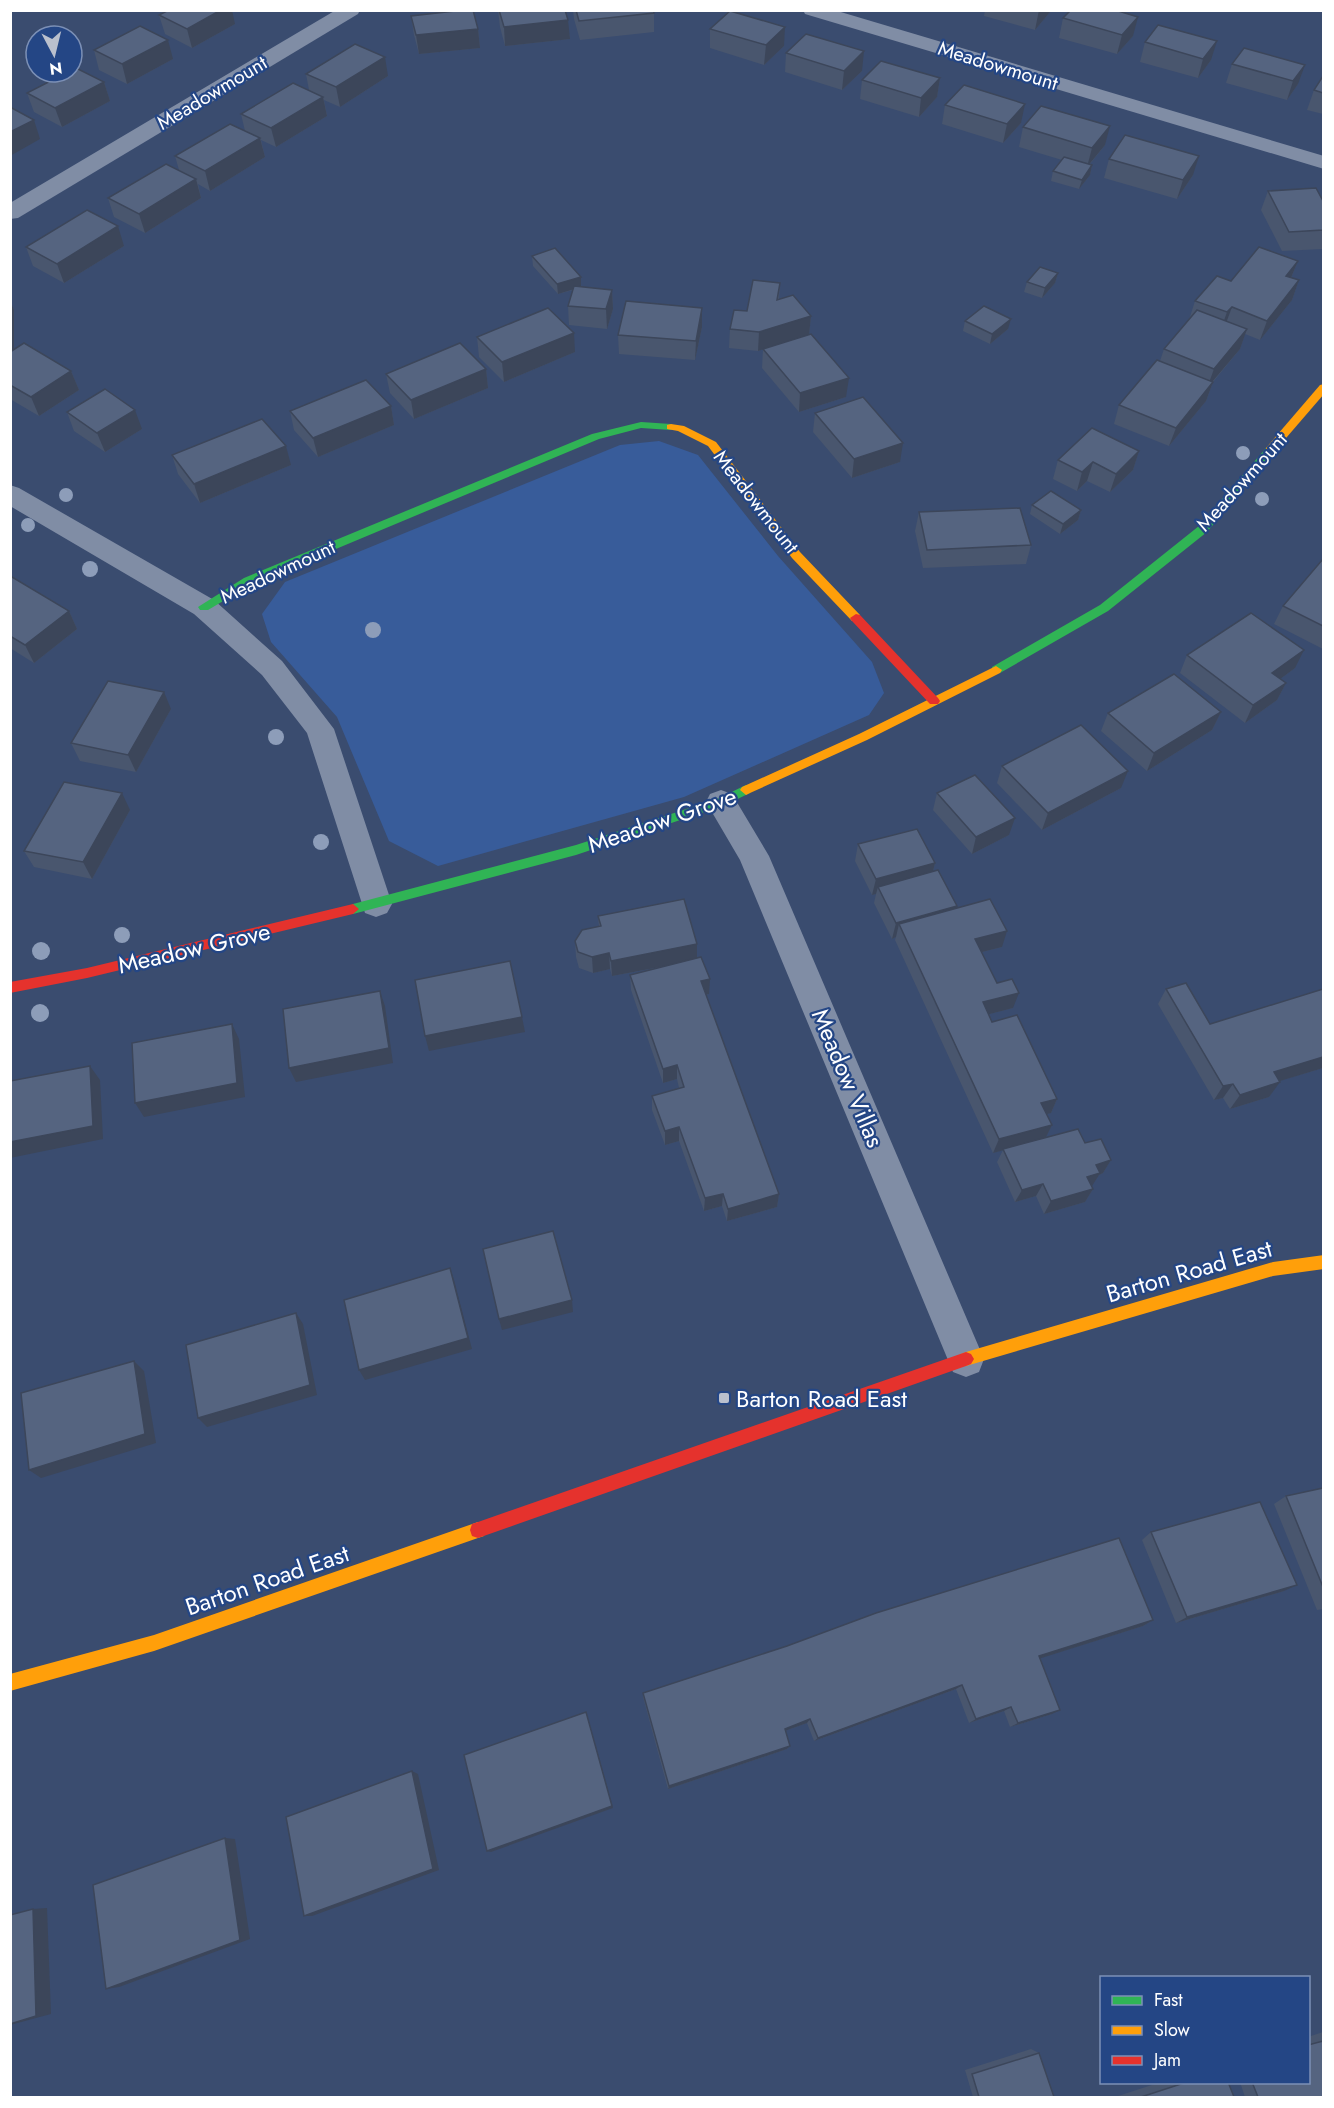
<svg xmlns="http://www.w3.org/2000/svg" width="1334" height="2108" font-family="Jost,sans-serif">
  <rect width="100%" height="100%" fill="#3a4c6f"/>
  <path fill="#385c9a" d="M659,441L698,455L778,556L872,662L884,693L869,715L684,797L438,866L389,841L337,717L271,642L262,614L285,582L620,445Z"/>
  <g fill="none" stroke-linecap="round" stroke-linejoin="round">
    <g fill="#808da5" fill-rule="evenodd">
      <path d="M336,10H360L358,14L18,218L10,219V203Z"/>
      <path d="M803,10H834L1324,156V169L805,14Z"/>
      <path d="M10,485L19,488L214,600L282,661L334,729L392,904L387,913L376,917L365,913L307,733L262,675L194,614L10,506Z"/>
      <path d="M721,790L732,794L769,856L984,1359L979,1372L966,1377L953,1372L740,860L706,802L710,794Z"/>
    </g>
    <g fill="#30b455" fill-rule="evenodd">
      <path d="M641,422L671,424L676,427L671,430L641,428L599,439L252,584L208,610H200L198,607L244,578L592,434Z"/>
      <path d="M1270,447L1275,450L1274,452L1207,532L1108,611L1000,673H992V667L1100,605L1199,526L1266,448Z"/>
      <path d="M746,785L752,790L750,793L725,805L576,855L353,914L347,909L353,904L576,845L717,799Z"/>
    </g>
    <g fill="#ff9f0a" fill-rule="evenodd">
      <path d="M1324,384V394L1274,452H1266V448L1320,385Z"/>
      <path d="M671,424L684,426L716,442L800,552L860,615V621H852L792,558L708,446L678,431L667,429V425Z"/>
      <path d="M996,666L1002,670L1000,673L867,740L750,793L746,795L740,790L742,787L859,734Z"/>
      <path d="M1324,1255V1269L1273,1276L966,1366L961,1364L958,1359L961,1354L966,1352L1273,1262Z"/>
      <path d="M478,1522L484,1524L486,1530L484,1536L478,1538L154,1651L10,1691V1674L154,1635Z"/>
    </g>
    <g fill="#e5322d" fill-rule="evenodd">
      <path d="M856,614L860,615L938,698L940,701L938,704H930L852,621L850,618Z"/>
      <path d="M353,904L359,909L353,914L87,978L10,993V982L87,968Z"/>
      <path d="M966,1352L971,1354L974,1359L971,1364L966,1366L478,1538L472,1536L470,1530L472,1524L478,1522Z"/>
    </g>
  </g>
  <g fill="#8d9db9">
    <circle cx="1243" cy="453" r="7"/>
    <circle cx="66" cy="495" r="7"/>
    <circle cx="1262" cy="499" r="7"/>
    <circle cx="28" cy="525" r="7"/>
    <circle cx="90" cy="569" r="8"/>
    <circle cx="373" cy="630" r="8"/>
    <circle cx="276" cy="737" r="8"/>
    <circle cx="321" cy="842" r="8"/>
    <circle cx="122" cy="935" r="8"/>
    <circle cx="41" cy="951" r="9"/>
    <circle cx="40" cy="1013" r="9"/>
  </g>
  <g fill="#49566e">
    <path d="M498,10H565L570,39L505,46L500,27Z"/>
    <path d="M573,10H653L654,13V32L580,40L574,19Z"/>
    <path d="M985,10H1050V12L1035,30L984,16Z"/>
    <path d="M159,15L235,24L192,48L165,34Z"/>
    <path d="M411,16L478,29L480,48L419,54L414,35Z"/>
    <path d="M1063,18L1133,36L1117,54L1059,38Z"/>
    <path d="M710,29L784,46L764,65L710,48Z"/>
    <path d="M1145,42L1211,60L1198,78L1140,62Z"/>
    <path d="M1244,48L1298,84L1287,100L1226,83L1232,64Z"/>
    <path d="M94,50L173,59L127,84L99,70Z"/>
    <path d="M786,53L862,71L842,90L785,72Z"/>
    <path d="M306,74L388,76L340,107L324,100L327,116L276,147L261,140L265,157L210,191L198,184L201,198L145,233L114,217L108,198L179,170L175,156L245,131L241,114L309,90Z"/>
    <path d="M1323,76V114L1307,110L1314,90Z"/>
    <path d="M940,78L937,97L919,117L860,99L862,80Z"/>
    <path d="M104,82L110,101L62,127L34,112L27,93Z"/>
    <path d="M945,105L1021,123L1003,143L942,124Z"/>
    <path d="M1023,127L1105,145L1090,164L1092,165L1090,175L1079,189L1051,181L1053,171L1062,160L1019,147Z"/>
    <path d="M1109,159L1193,175L1177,199L1104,178Z"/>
    <path d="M1268,191L1323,201V249L1282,251L1261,210Z"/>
    <path d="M124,246L64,283L33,266L26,247Z"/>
    <path d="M532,256L581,277V287L612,290L613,309L607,329L569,325L568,306L573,290L558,294L533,266Z"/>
    <path d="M1298,261L1291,278L1299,280L1292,300L1260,340L1245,334L1240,349L1213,382L1206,401L1169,446L1114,424L1119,405L1160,361L1164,349L1189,320L1195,301L1231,281Z"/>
    <path d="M1058,273L1055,283L1042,298L1024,292L1027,282Z"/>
    <path d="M780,283L779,300L811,316L809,335L846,397L799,412L762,368L763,349L758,351L729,348L730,329L747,311Z"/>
    <path d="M10,300L14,310V349L71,371L79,390L39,416L10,399Z"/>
    <path d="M702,308V327L695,360L619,354L618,335Z"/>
    <path d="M965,321L1008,329L990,344L963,331Z"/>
    <path d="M477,337L575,352L504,382L479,357Z"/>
    <path d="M486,369L488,388L414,419L390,393L386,374Z"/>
    <path d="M391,406L394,425L318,457L294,430L290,411Z"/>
    <path d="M67,412L142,429L105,452L74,431Z"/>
    <path d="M815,413L900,462L852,478L813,432Z"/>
    <path d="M1139,451L1133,470L1110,492L1087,481L1077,491L1053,479L1058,460Z"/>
    <path d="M172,455L291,465L200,503L178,474Z"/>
    <path d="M1032,505L1081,510L1078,520L1060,534L1030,514Z"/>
    <path d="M919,512L1031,545L1026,564L923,568L915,531Z"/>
    <path d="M1323,559V649L1274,624L1283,606Z"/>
    <path d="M10,578L69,611L77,629L34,663L10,648Z"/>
    <path d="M1187,655L1295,668L1280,679L1286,683L1277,700L1245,723L1180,673Z"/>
    <path d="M171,709L136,772L80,761L71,743Z"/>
    <path d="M1221,712L1212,730L1147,771L1101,731L1108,713Z"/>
    <path d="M1002,766L1121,788L1042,830L997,783Z"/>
    <path d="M937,793L1009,835L972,854L933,810Z"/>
    <path d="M130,810L92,879L34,867L24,851Z"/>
    <path d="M858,844L935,863L933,871L956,908L1002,947L982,952L997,983L1013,1008L989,1014L992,1022L1057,1099L1051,1113L1046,1114L1052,1125L1045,1138L1085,1143L1111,1160L1103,1173L1099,1175L1091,1186L1093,1189L1085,1202L1044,1214L1036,1196L1015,1202L997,1162L1003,1150L993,1153L895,940L896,937L892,939L874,903L876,894L872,895L855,861Z"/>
    <path d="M598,916L697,958L709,994L706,995L779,1194L777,1207L727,1221L722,1206L704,1211L679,1141L665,1145L652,1110V1096L679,1088L677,1079L663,1083L631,990L630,975L666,966L612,976L610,969L593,973L579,968L576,957L575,941L599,927Z"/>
    <path d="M1166,989L1210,1024L1323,989V1068L1279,1081L1269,1097L1230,1109L1223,1098L1214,1100L1158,1004Z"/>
    <path d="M1323,1488V1609L1317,1610L1274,1504L1286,1496Z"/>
    <path d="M1151,1532L1284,1591L1176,1623L1142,1540Z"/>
    <path d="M1153,1620L1143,1626L1040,1658L1052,1714L1010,1727L1004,1711L969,1723L956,1689L814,1741L807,1723L785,1731L790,1746L787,1749L668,1789L643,1697V1693Z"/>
    <path d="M1323,2032V2097H1245L1240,2082H1308V2037Z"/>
    <path d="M1031,2049L1039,2053L1054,2097H973L965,2070Z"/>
    <path d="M1161,2082H1228L1234,2097H1115Z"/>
  </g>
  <g fill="#3c465a">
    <path d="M221,10H232L235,24L192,48L187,29Z"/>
    <path d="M1039,10H1050V12L1035,30Z"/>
    <path d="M1138,17L1133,36L1117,54L1122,35Z"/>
    <path d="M568,20L570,39L505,46L504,27Z"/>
    <path d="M785,27L784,46L764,65L766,45Z"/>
    <path d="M478,29L480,48L419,54L416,35Z"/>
    <path d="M168,40L173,59L127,84L122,64Z"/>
    <path d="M1217,41L1211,60L1198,78L1203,59Z"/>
    <path d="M864,51L862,71L842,90L844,71Z"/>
    <path d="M385,57L388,76L340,107L336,87Z"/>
    <path d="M1305,65L1298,84L1287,100L1293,81Z"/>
    <path d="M940,78L937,97L919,117L921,98Z"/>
    <path d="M104,82L110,101L62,127L55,108Z"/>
    <path d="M323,97L327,116L276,147L271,128Z"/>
    <path d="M1025,104L1021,123L1003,143L1007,124Z"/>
    <path d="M34,120L40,139L10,156V132Z"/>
    <path d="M1110,126L1105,145L1087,167L1092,148Z"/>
    <path d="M260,138L265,157L210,191L205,171Z"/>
    <path d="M1199,156L1193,175L1177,199L1183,180Z"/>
    <path d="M1092,165L1090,175L1079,189L1082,180Z"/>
    <path d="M196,179L201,198L145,233L139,214Z"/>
    <path d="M118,226L124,246L64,283L57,264Z"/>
    <path d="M1298,261L1290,280L1286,276Z"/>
    <path d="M1058,273L1055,283L1042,298L1045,288Z"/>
    <path d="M581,277V287L558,294L557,284Z"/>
    <path d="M1299,280L1292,300L1260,340L1267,321Z"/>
    <path d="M612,290L613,309L607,329L606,309Z"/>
    <path d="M10,300L14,310V360H10Z"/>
    <path d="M1232,307L1225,326L1220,332L1227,312Z"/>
    <path d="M702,308V327L695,360L696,341Z"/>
    <path d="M811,316L809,335L758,351L759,332Z"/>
    <path d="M1011,319L1008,329L990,344L992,334Z"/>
    <path d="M1247,329L1240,349L1207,388L1214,369Z"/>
    <path d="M574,333L575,352L504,382L502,362Z"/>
    <path d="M486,369L488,388L414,419L411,400Z"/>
    <path d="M71,371L79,390L39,416L31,397Z"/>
    <path d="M849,378L846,397L799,412L800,393Z"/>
    <path d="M1213,382L1206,401L1169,446L1176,428Z"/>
    <path d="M391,406L394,425L318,457L313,438Z"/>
    <path d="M135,410L142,429L105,452L97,433Z"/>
    <path d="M903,443L900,462L852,478L854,459Z"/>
    <path d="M286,446L291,465L200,503L194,484Z"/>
    <path d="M1139,451L1133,470L1110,492L1116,474Z"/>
    <path d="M1093,462L1087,481L1077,491L1082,472Z"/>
    <path d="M1081,510L1078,520L1060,534L1063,524Z"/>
    <path d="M69,611L77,629L34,663L25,645Z"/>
    <path d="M1304,650L1295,668L1264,691L1272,673Z"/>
    <path d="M1286,683L1277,700L1245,723L1253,705Z"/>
    <path d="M164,692L171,709L136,772L128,755Z"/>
    <path d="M1221,712L1212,730L1147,771L1154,753Z"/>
    <path d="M1128,771L1121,788L1042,830L1048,813Z"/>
    <path d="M122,793L130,810L92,879L83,862Z"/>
    <path d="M1015,818L1009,835L972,854L976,837Z"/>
    <path d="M935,863L931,879L878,887L876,894L872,895L876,879Z"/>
    <path d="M957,906L952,922L899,924L896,937L892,939L896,923Z"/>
    <path d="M1007,931L1002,947L970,955L975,939Z"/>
    <path d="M697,944V960L612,976L611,961Z"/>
    <path d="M609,953L610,969L593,973L592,957Z"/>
    <path d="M710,979L709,994L701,996V981Z"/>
    <path d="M380,991L385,1006L393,1063L296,1082L289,1068Z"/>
    <path d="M1019,993L1013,1008L978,1017L983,1002Z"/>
    <path d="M522,1017L525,1032L429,1051L425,1036Z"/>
    <path d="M232,1024L239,1039L245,1097L144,1117L135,1103Z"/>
    <path d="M1323,1057V1068L1263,1086L1274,1072Z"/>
    <path d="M677,1065V1079L663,1083V1069Z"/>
    <path d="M90,1066L100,1080L103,1139L10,1158V1142Z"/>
    <path d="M1280,1082L1269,1097L1230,1109L1240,1095Z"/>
    <path d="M1233,1084L1223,1098L1214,1100L1223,1086Z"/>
    <path d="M1057,1099L1051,1113L1035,1117L1041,1103Z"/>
    <path d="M1052,1125L1045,1139L993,1153L999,1139Z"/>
    <path d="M679,1127V1141L665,1145V1131Z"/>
    <path d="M1111,1160L1103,1173L1099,1175L1092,1186L1079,1190L1096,1165Z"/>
    <path d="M1043,1184L1036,1196L1015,1202L1022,1190Z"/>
    <path d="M1093,1189L1085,1202L1044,1214L1051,1201Z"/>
    <path d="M723,1194L722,1206L704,1211L705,1198Z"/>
    <path d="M779,1194L777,1207L727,1221L728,1209Z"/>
    <path d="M450,1268L454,1280L472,1349L365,1380L359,1370Z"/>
    <path d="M572,1300L573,1312L502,1330L499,1319Z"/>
    <path d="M296,1313L303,1324L317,1395L207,1427L198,1418Z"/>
    <path d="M134,1361L144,1371L156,1443L41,1478L29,1470Z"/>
    <path d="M1297,1585L1284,1591L1176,1623L1187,1617Z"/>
    <path d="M1153,1620L1143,1626L1032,1661L1039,1656Z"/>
    <path d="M962,1685L956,1689L814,1741L818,1738Z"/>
    <path d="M1011,1707L1004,1711L969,1723L976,1719Z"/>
    <path d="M1060,1710L1052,1714L1010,1727L1018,1723Z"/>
    <path d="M586,1712L613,1808L491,1852L487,1851Z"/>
    <path d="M810,1719L807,1723L782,1732L785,1729Z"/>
    <path d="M790,1746L787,1749L668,1789L669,1786Z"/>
    <path d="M412,1771L418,1774L439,1870L312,1916H304Z"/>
    <path d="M225,1838L235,1839L250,1939L119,1987L106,1989Z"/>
    <path d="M47,1908L51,2014L10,2025L33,1909Z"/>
  </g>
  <g fill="#556480" stroke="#3c465a" stroke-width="1.5">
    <path d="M169,10H221L187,29L159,15Z"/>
    <path d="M464,10H473L478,29L416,35L411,16Z"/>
    <path d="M499,10H565L568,20L504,27Z"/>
    <path d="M576,10H653L654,13L579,21Z"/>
    <path d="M1071,10H1115L1138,17L1122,35L1063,18Z"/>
    <path d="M730,11L785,27L766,45L710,29Z"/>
    <path d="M1158,25L1217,41L1203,59L1145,42Z"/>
    <path d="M140,26L168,40L122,64L94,50Z"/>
    <path d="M806,34L864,51L844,71L786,53Z"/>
    <path d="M355,44L385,57L336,87L306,74Z"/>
    <path d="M1244,48L1305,65L1293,81L1232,64Z"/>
    <path d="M881,61L940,78L921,98L862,80Z"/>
    <path d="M76,68L104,82L55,108L27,93L68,72H72V70Z"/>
    <path d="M1323,76V93L1314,90Z"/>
    <path d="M293,83L323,97L271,128L241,114Z"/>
    <path d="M964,85L1025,104L1007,124L945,105Z"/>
    <path d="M1041,106L1110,126L1092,148L1023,127Z"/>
    <path d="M10,107L34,120L10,132Z"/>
    <path d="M230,124L260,138L205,171L175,156Z"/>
    <path d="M1125,135L1199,156L1183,180L1109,159Z"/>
    <path d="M1064,157L1092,165L1082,180L1053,171Z"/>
    <path d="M166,164L196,179L139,214L108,198Z"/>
    <path d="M1316,188L1323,201V230L1289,232L1268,191Z"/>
    <path d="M87,210L118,226L57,264L26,247Z"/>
    <path d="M1259,247L1298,261L1286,276L1299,280L1267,321L1232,307L1227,312L1195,301L1217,276L1231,281Z"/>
    <path d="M555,248L581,277L557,284L532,256Z"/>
    <path d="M1040,267L1058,273L1045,288L1027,282Z"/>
    <path d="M753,280L780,283L777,300L793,295L811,316L759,332L730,329L734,310L747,311Z"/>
    <path d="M574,286L612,290L606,309L568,306Z"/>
    <path d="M626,301L702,308L696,341L618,335Z"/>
    <path d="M984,306L1011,319L992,334L965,321Z"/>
    <path d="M548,308L574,333L502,362L477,337Z"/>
    <path d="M1197,310L1247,329L1214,369L1164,349Z"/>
    <path d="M811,334L849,378L800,393L763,349Z"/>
    <path d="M24,343L71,371L31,397L10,385V352Z"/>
    <path d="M460,343L486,369L411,400L386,374Z"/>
    <path d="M1157,360L1213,382L1176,428L1119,405Z"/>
    <path d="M366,380L391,406L313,438L290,411Z"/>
    <path d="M105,389L135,410L97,433L67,412Z"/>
    <path d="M863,397L903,443L854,459L815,413Z"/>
    <path d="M262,419L286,446L194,484L172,455Z"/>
    <path d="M1092,428L1139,451L1116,474L1093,462L1082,472L1058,460Z"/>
    <path d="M1051,491L1081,510L1063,524L1032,505Z"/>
    <path d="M1020,508L1031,545L927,550L919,512Z"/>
    <path d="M1323,559V626L1283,606Z"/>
    <path d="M12,577L69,611L25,645L10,636V578Z"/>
    <path d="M1251,613L1304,650L1272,673L1286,683L1253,705L1187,655Z"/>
    <path d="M1174,674L1221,712L1154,753L1108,713Z"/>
    <path d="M108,681L164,692L128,755L71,743Z"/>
    <path d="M1081,725L1128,771L1048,813L1002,766Z"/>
    <path d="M975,775L1015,818L976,837L937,793Z"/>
    <path d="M64,782L122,793L83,862L24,851Z"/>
    <path d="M917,829L935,863L876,879L858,844Z"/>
    <path d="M938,870L957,906L896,923L878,887Z"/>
    <path d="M684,899L697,944L611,961L609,953L592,957L578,952L575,941L582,930L601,926L598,916Z"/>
    <path d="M990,899L1007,931L975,939L997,983L1012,979L1019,993L983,1002L992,1022L1017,1015L1057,1099L1041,1103L1052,1125L999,1139L899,924Z"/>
    <path d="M701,957L710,979L701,981L779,1194L728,1209L723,1194L705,1198L679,1127L665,1131L652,1096L684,1087L677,1065L663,1069L630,975Z"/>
    <path d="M510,961L522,1017L425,1036L415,980Z"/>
    <path d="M1186,983L1210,1024L1323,989V1057L1274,1072L1280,1082L1240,1095L1233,1084L1223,1086L1166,989Z"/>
    <path d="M380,991L389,1048L289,1068L283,1009Z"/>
    <path d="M232,1024L237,1083L135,1103L132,1043Z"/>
    <path d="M90,1066L93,1126L10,1142V1081Z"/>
    <path d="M1078,1129L1085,1143L1101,1139L1111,1160L1096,1165L1100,1173L1087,1177L1093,1189L1051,1201L1043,1184L1022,1190L1003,1149Z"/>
    <path d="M553,1231L572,1300L499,1319L483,1249Z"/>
    <path d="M450,1268L468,1338L359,1370L344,1300Z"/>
    <path d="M296,1313L310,1385L198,1418L186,1345Z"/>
    <path d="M134,1361L145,1434L29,1470L21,1393Z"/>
    <path d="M1323,1488V1587L1286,1496Z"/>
    <path d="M1260,1502L1297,1585L1187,1617L1151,1532Z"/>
    <path d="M1119,1538L1153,1620L1039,1656L1060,1710L1018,1723L1011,1707L976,1719L962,1685L818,1738L810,1719L785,1729L790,1746L669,1786L643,1693L787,1646L876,1613Z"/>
    <path d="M586,1712L612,1806L487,1851L464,1755Z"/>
    <path d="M412,1771L433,1869L304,1916L286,1817Z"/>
    <path d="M225,1838L240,1940L106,1989L93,1885Z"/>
    <path d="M33,1909L36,2016L10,2024V1915Z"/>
    <path d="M1323,2041V2097H1258L1252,2082H1308V2045Z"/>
    <path d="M1039,2053L1054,2097H979L972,2074Z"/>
    <path d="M1187,2082H1228L1234,2097H1141Z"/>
  </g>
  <rect fill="#bac0cd" stroke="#244685" stroke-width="2" x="718" y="1392" width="12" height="12" rx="3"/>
  <g text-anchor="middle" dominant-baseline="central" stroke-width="4.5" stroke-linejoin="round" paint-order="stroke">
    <g font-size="20" fill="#fff" stroke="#244685">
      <text transform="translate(998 66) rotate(17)">Meadowmount</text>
      <text transform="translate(212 93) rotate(-31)">Meadowmount</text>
      <text transform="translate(1242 482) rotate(-48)">Meadowmount</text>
      <text transform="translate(756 502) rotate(52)">Meadowmount</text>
      <text transform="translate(278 572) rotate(-25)">Meadowmount</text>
    </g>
    <g font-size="24" fill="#fff" stroke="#244685">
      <text transform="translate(662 820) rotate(-19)">Meadow Grove</text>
      <text transform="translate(194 948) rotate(-13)">Meadow Grove</text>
      <text transform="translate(848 1078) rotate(67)">Meadow Villas</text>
      <text transform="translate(1189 1271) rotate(-16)">Barton Road East</text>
      <text transform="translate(267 1580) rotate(-19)">Barton Road East</text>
    </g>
    <g font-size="24" fill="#fff" stroke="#244685" text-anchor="start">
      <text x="736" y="1398">Barton Road East</text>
    </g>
  </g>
  <rect width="1334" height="2108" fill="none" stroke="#ffffff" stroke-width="24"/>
  <rect x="1100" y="1976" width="210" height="108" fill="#244685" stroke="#7c90b6" stroke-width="1.5"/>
  <rect x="1112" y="1996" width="30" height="9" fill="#30b455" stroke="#7c90b6" stroke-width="1.5"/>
  <text x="1154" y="2006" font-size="18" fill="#ffffff">Fast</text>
  <rect x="1112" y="2026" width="30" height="9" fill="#ff9f0a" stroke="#7c90b6" stroke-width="1.5"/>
  <text x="1154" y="2036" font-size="18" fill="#ffffff">Slow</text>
  <rect x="1112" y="2056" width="30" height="9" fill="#e5322d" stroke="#7c90b6" stroke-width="1.5"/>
  <text x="1154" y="2066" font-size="18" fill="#ffffff">Jam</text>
  <g transform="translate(54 54) rotate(173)"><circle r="28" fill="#244685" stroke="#7c90b6" stroke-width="1.5"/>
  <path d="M0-4.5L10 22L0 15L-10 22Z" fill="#bac0cd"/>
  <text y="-9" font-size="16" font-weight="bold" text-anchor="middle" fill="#ffffff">N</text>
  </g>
</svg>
